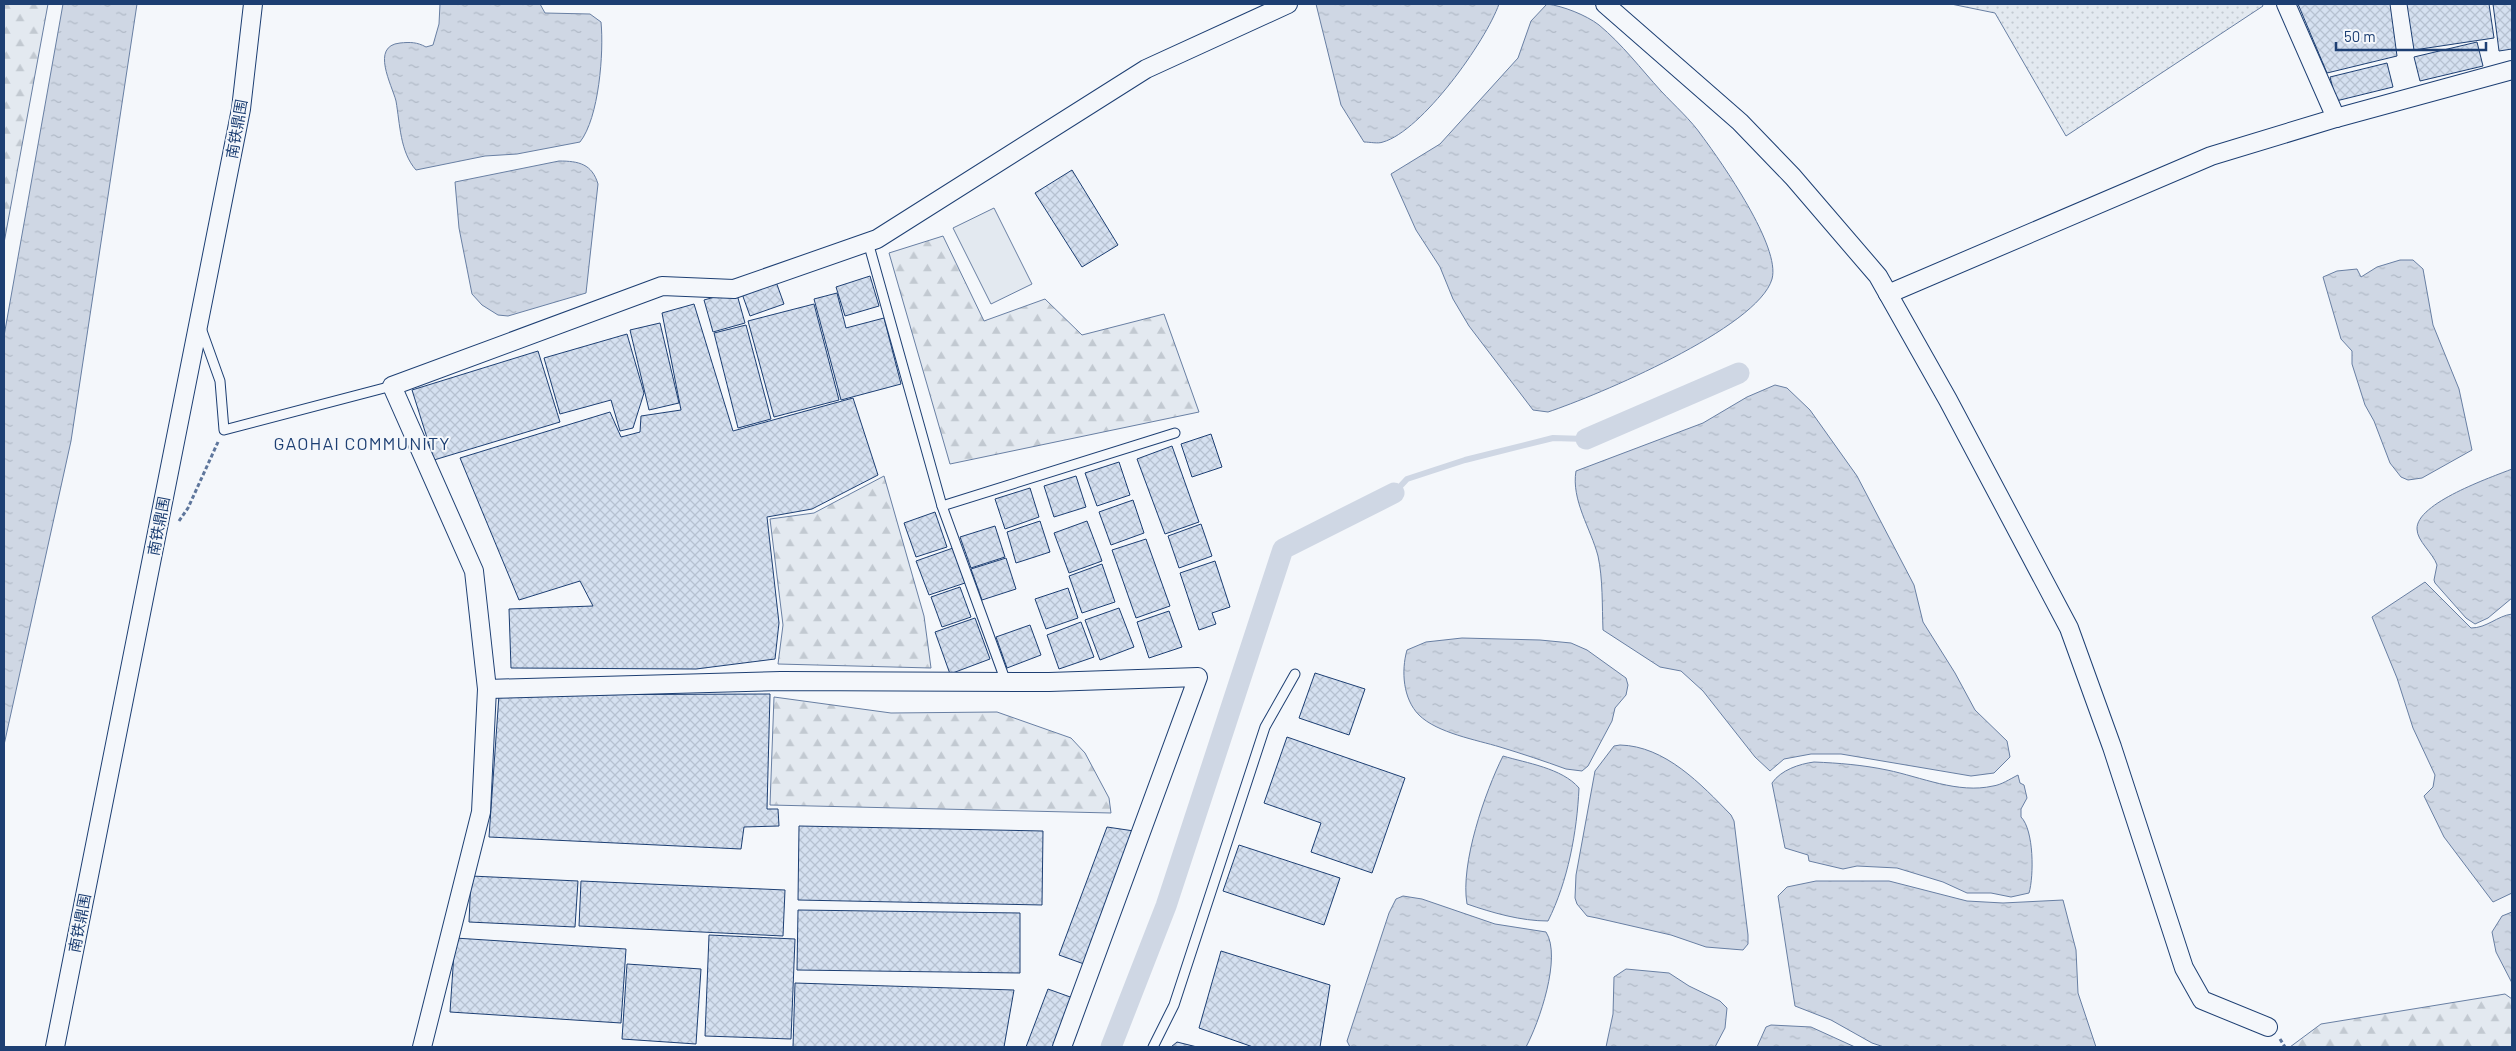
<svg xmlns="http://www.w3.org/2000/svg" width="2516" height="1051" font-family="Barlow,'Noto Sans SC',sans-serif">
  <defs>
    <pattern id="grass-dots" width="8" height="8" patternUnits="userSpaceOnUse" patternTransform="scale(1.25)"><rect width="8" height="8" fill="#e3e9f0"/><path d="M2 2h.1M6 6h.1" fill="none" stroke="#c2c9d1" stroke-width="1.8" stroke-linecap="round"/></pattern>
    <pattern id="forest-firs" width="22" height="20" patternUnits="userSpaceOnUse" patternTransform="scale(1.25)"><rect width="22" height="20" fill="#e3e9f0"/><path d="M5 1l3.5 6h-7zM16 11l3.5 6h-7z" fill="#c2c9d1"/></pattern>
    <pattern id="water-ripples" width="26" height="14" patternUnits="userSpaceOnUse" patternTransform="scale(1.25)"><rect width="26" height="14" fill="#cfd7e4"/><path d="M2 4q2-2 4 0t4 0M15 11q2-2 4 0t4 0" fill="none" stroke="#b1bac7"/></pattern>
    <pattern id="building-cross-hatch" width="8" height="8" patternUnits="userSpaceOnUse" patternTransform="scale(1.25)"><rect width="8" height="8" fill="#d5e0f0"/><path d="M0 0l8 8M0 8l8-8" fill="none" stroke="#b6c1d1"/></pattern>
  </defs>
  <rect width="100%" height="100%" fill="#f4f7fb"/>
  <path fill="url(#grass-dots)" stroke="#687fa3" d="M1951,4H2262L2263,6L2066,136L1995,13Z"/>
  <g fill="url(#forest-firs)" stroke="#687fa3">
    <path d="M4,4H48L4,243Z"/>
    <path d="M943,236L984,321L1045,299L1082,335L1164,314L1199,412L950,464L889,253Z"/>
    <path d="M884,476L924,616L931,668L778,664L783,625L770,519L814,513Z"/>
    <path d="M774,697L891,713L997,712L1071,738L1085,753L1109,798L1111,813L770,805Z"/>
    <path d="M2505,994L2512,999V1047H2290L2321,1024Z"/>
  </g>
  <path fill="#e3e9f0" stroke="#687fa3" d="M994,208L1032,284L991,304L953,228Z"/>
  <g fill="url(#water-ripples)" stroke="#687fa3">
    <path d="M63,4H137L71,441L4,745V336Z"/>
    <path d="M440,4H540L545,13L590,14L601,22C604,52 599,118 580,142L517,154L485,156L416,170C400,152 400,124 396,101C392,85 370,46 400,43C410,42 417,42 426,47L433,45L439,24Z"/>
    <path d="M1316,4H1499C1486,41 1422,131 1383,142C1378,144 1370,142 1364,142L1341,105Z"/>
    <path d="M1547,4C1563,6 1586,15 1599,25C1622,44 1641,69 1661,91C1675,106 1691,120 1702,136C1722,163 1781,247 1772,279C1758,328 1596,396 1548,412L1533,410L1469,326L1453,299L1440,267L1416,230L1391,174L1440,144L1518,58L1531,21Z"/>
    <path d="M559,161C579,161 592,164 598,184L586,293L508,316L498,315L482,305L472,294L459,228L455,182Z"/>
    <path d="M2400,260H2413L2423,269L2433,325L2459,389L2472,450L2422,478L2408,480L2401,477L2390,463L2374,421L2365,405L2352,364V351L2341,339L2323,277L2337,271L2357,269L2361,277L2377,267Z"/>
    <path d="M1775,385L1787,388L1810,410L1857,476L1914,585L1923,622L1955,673L1975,710L2007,741L2010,757L1994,773L1971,776L1841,754H1811L1784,759L1770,771L1755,757L1703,691L1681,671L1660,667L1603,630C1602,606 1603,579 1598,556C1591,529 1571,500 1576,471L1703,423L1747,397Z"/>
    <path d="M2512,469V598L2488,618L2475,624L2466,618L2435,583L2434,580L2437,565C2433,553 2417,541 2417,529C2416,503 2492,477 2512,469Z"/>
    <path d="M2425,582L2471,628C2487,628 2497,616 2512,614V893L2493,902L2444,837L2424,796L2433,787L2435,775L2413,728L2397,678L2372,617Z"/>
    <path d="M1462,638L1540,640L1571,643L1587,650L1626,678L1628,685L1626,695L1615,708L1612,721L1588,766L1582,771L1566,769C1544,761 1523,754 1500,747C1477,740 1437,733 1419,715C1403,699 1401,671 1407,650L1426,642Z"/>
    <path d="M1620,745C1665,746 1701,784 1731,815L1734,821L1748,935V944L1743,950L1706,947L1671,935L1597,918L1587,916L1577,904L1575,898L1576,875L1595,771L1614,746Z"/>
    <path d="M1503,756C1526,763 1562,768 1579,788C1577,832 1568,881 1548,921C1521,921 1493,913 1467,904C1460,864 1485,792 1503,756Z"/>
    <path d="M1814,762C1839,763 1863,765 1887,770C1921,777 1958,794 1993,786C2001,785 2010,779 2018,775L2020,783L2024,785L2027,798L2021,809V817C2034,830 2034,876 2029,893L2011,897L1991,893H1967L1943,882L1897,868L1857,866L1843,869L1809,861L1808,855L1785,848L1772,783C1781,770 1799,764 1814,762Z"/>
    <path d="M1816,881H1889L1967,901L2003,903L2063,900L2076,950L2078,993L2096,1047H1884L1872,1043L1831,1020L1795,1006L1778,896L1787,887Z"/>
    <path d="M1403,896L1422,899L1495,924L1546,932C1562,957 1539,1023 1526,1047H1350L1347,1041L1389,913L1396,899Z"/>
    <path d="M2512,912V983L2496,952L2492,932L2502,916Z"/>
    <path d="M1626,969L1669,973L1689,986L1720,1001L1727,1008L1725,1028L1715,1047H1606L1613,1014L1614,977Z"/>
    <path d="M1771,1025L1811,1027L1855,1047H1757L1766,1027Z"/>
  </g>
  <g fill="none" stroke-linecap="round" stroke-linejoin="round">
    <path stroke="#cfd7e4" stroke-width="6" d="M1394,493L1407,479L1465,460L1553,438L1586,439"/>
    <g stroke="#cfd7e4" stroke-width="21">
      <path d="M1586,439L1739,373"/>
      <path d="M1111,1047L1166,906L1283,549L1394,493"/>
    </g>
  </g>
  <g fill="url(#building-cross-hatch)" stroke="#1d3f73">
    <path d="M2298,4H2390L2397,56L2327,73Z"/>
    <path d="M2407,4H2489L2494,38L2414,50Z"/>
    <path d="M2493,4H2512V49L2499,51Z"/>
    <path d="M2477,42L2483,66L2420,81L2414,57Z"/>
    <path d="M2387,63L2393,87L2336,101L2330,77Z"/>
    <path d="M1072,170L1118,245L1082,267L1035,193Z"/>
    <path d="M870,276L879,306L845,316L836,287Z"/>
    <path d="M775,279L784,304L750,316L741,291Z"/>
    <path d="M736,291L745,323L713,332L704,300Z"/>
    <path d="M837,293L846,328L884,318L901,384L841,400L814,299Z"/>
    <path d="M694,304L733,431L853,398L878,475L812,509L767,517L779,623L775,659L696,669L511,668L509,609L593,606L580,581L519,600L460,458L610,412L621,437L640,432L641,416L681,410L662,313Z"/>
    <path d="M814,304L839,400L774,417L748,321Z"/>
    <path d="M660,323L679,403L649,410L630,330Z"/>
    <path d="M746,325L771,419L738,428L714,333Z"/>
    <path d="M627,334L644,393L633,428L620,431L611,400L560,414L544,358Z"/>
    <path d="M538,351L560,422L434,460L412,390Z"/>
    <path d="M1211,434L1222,467L1192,477L1181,444Z"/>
    <path d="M1172,446L1199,522L1165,534L1137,459Z"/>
    <path d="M1119,462L1130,495L1097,506L1085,473Z"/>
    <path d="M1076,476L1086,507L1054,517L1044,486Z"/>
    <path d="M1030,488L1039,517L1005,529L995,499Z"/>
    <path d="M1133,500L1144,533L1111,545L1099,512Z"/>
    <path d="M935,512L947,547L916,557L904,523Z"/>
    <path d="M1040,521L1050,552L1016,563L1007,532Z"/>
    <path d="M1087,521L1102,561L1069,573L1054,533Z"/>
    <path d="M1201,524L1212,556L1179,568L1168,536Z"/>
    <path d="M995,526L1005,557L971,568L960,537Z"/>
    <path d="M1146,539L1170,606L1136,618L1112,550Z"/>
    <path d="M953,548L965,583L929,595L916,561Z"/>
    <path d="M1006,558L1016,589L982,600L971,569Z"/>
    <path d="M1215,561L1230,607L1212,613L1216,624L1199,630L1180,573Z"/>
    <path d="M1102,564L1115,602L1082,613L1069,576Z"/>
    <path d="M960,587L971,617L942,627L931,597Z"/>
    <path d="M1068,588L1078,618L1046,629L1035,599Z"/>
    <path d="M1119,608L1134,647L1100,660L1085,620Z"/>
    <path d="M1169,611L1182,647L1149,658L1137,622Z"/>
    <path d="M975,618L990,659L950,674L935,632Z"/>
    <path d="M1081,622L1094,657L1059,669L1047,635Z"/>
    <path d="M1030,625L1041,655L1007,668L996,637Z"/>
    <path d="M1315,673L1365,689L1349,735L1299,718Z"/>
    <path d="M770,694L767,809H778L779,826L744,827L741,849L489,837L499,695Z"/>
    <path d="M1287,737L1405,778L1372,873L1311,852L1321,823L1264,803Z"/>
    <path d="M799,826L1043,831L1042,905L798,900Z"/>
    <path d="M1107,827L1134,831L1084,964L1059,955Z"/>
    <path d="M1239,845L1340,878L1324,925L1223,891Z"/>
    <path d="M471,876L578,881L575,927L469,922Z"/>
    <path d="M581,881L785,890L783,936L579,926Z"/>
    <path d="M798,910L1020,913V973L797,970Z"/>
    <path d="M709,935L795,939L791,1039L705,1036Z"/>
    <path d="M455,938L626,949L621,1023L450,1012Z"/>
    <path d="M1221,951L1330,985L1320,1047H1253L1199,1028Z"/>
    <path d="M627,964L701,969L696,1044L622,1039Z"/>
    <path d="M795,983L1014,990L1004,1047H793Z"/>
    <path d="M1048,989L1073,998L1055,1047H1026Z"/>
    <path d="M1177,1042L1197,1047H1171Z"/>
  </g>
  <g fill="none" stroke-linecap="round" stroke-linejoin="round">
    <g stroke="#1d3f73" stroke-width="11">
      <g id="lane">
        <path d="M868,242L942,506L1006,682"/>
        <path d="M201,328L220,381L224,430L392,386"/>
        <path d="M942,506L1175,433"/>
        <path d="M1153,1047L1174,1005L1265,727L1295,674"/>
      </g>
    </g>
    <g stroke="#1d3f73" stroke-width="20">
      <g id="street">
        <path d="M1605,4L1740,122L1793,177L1878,276L1948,400L2069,628L2112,747L2184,968L2202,1000L2268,1027"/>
        <path d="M2286,4L2336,118"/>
        <path d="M1888,294L2211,156L2336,118L2512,70"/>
        <path d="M487,689L781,681L1049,682L1198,677L1062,1047"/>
        <path d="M55,1047L241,109L253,4"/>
        <path d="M422,1047L481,812L487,689L474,571L392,386L662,286L734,289L877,239L1146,69L1288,4"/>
      </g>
    </g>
    <g stroke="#5e769c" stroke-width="3" stroke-dasharray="4 2.5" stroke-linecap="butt">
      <path d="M179,521L188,508L218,442"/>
      <path d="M2280,1039L2285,1047"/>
    </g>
    <use href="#lane" stroke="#f4f7fb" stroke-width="9"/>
    <use href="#street" stroke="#f4f7fb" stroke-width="18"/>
  </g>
  <g text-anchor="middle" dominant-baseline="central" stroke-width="4" stroke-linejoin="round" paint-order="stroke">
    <g font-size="15" fill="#1d3f73" stroke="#f4f7fb">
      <text transform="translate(236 129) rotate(-80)">南铁鼎围</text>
      <text transform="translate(158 526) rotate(-79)">南铁鼎围</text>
      <text transform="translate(79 923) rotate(-79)">南铁鼎围</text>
    </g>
    <g font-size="18" letter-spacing="1" fill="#1d3f73" stroke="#f4f7fb">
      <text x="362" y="443">GAOHAI COMMUNITY</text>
    </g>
  </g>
  <rect width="2516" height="1051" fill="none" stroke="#1d3f73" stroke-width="10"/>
  <path d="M2336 42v8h150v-8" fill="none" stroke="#1d3f73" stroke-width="2.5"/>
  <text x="2344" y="42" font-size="15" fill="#1d3f73" stroke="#f4f7fb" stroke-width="4" paint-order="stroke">50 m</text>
</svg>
